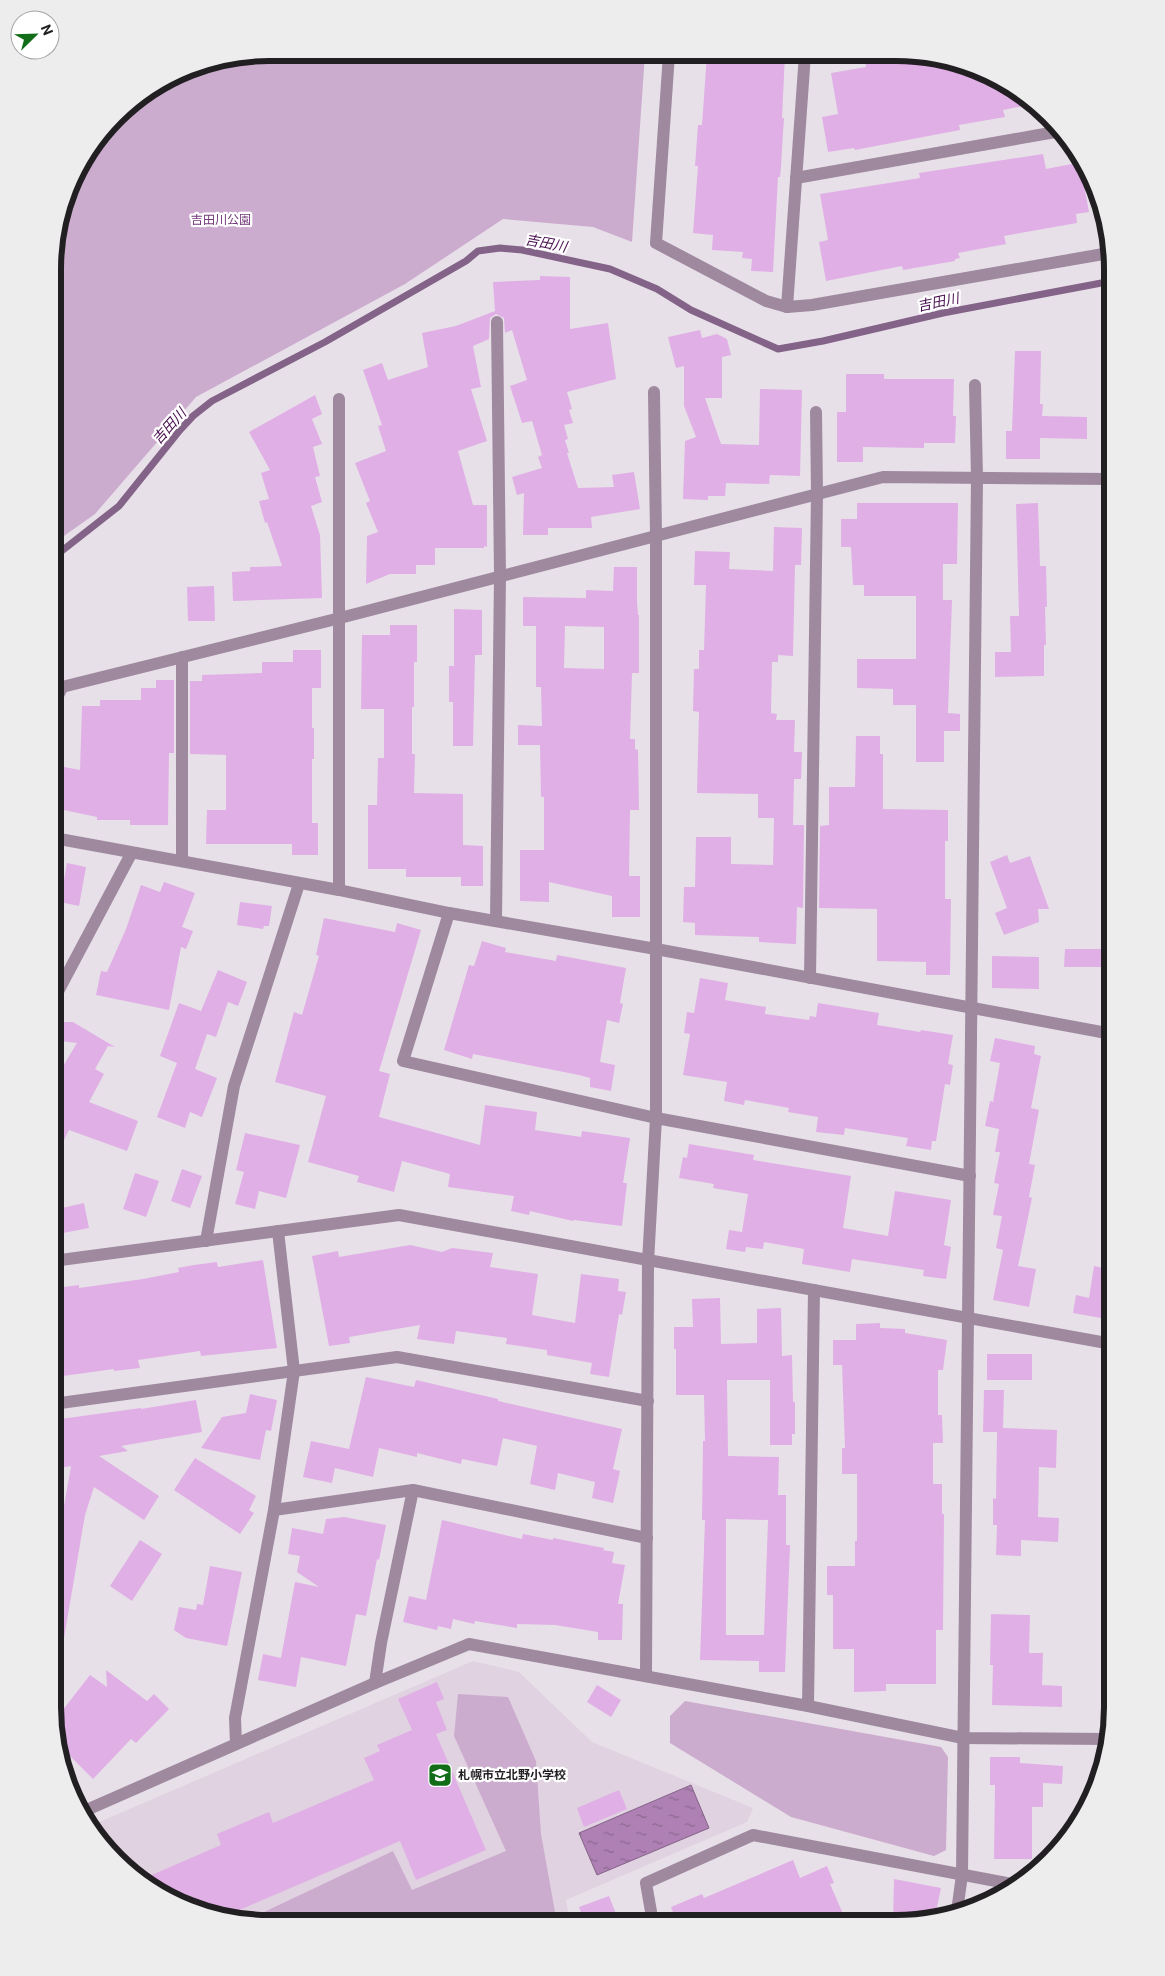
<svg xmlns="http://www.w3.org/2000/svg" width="1165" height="1976" font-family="Roboto,'Noto Sans JP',sans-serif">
  <defs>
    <pattern id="water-ripples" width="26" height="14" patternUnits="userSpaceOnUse" patternTransform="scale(1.25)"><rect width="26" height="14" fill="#ae80b3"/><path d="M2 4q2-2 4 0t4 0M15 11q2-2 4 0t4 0" fill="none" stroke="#8d6891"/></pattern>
  </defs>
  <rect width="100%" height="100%" fill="#e8e0e9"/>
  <path fill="#e0d2e1" d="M473,1661L519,1672L592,1742L753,1808L747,1822L566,1900L570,1923L242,1922L187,1907L138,1879L97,1838L90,1826Z"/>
  <g fill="#ccacce">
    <path d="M270,53L645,54L632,242L593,227L503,219L405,284L196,397L95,514L54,543V242L75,173L126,107L146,94L189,78L191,68Z"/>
    <path d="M458,1694L508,1697L536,1761L541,1834L557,1923L243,1922L393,1851L412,1890L506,1851L454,1736Z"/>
    <path d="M685,1701L941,1747L948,1757L946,1850L934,1856L791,1817L670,1743V1716Z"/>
  </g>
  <path fill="url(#water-ripples)" stroke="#846388" d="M691,1785L709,1828L597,1875L579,1833Z"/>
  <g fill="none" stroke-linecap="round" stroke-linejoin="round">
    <path stroke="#846388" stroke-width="7" d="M54,557L119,506L180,430L193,416L212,401L325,342L466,261L478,251L500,248L522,250L610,269L657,289L691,310L778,349L823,341L943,313L1112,281"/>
  </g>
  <g fill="#e0afe5" fill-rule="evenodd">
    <path d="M707,54H785L782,118H784L783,133L781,167L780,177H778L773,272L751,271L752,259L742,258L743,252L712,250L713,235L693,233L698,166H695L698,125H702Z"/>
    <path d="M906,54H924L979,69L1028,98L1034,104L1003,110L1005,117L959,125L960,130L855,150L854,148L828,152L822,117L838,114L831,73L866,67L865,62Z"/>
    <path d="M1043,154L1046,169L1082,162L1091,179L1083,180L1089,212L1076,214L1077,223L1004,236L1006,244L958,253L960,258L955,259V261L903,270L902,266L826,281L819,242L828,240L820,194L920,178L919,173Z"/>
    <path d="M540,276L570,277V329L608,323L616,379L567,392L572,409L569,410L573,423L564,425L568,439L565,440L569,453H567L578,488L614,487L612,475L634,472L640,509L591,517L592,528H548V535H523L524,493L517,495L512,477L542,468L538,457L542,455L532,421L522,423L510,386L527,380L512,330L505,333L504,318L496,314L490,318L489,339L473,346L481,387L471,389L487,441L458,451L473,505H487V547L484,546V548H435V565H416V574H390L366,584L367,536L378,532L366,503L370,501L355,463L386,451L378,426L382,425L363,370L382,363L388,380L428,367L422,333L456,326L495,311L493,282L540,280Z"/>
    <path d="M700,330L702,338L717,334L727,339L731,355L722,357V398H705L721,444L759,445L760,389L802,390L800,476L770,475L769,484L726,483L725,496H708V500L683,499L685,441L696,437L684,406V366L676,368L668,337Z"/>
    <path d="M1015,351H1041L1040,404H1043L1042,416L1087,417V439L1040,438V459H1006V431H1012Z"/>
    <path d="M846,374H884V379H954L953,416H956L955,443H924V448L863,447V462H837V412H846Z"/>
    <path d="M315,395L322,414L312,419L322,444L313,447L320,476L315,477L322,502L311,506L320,535L322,598L233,601L232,572L250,571V567L282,566L267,522L265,523L259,501L269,499L261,473L270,470L249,432Z"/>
    <path d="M857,503H958L957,564H943V600H952L948,713L960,714V731H944V762H916V705H893V689L857,688V659H916V596H864V585H853L851,547H841V519H857Z"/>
    <path d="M1038,503L1040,566H1046L1047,607H1045L1046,645H1044V676L995,677V652H1011L1010,616H1019L1016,504Z"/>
    <path d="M774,527L802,528L801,565H795L793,656L778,655V662H772L771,713L777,714L776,720H795L794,752H802L801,779H794L793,825H804L803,908L797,907L796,944L759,942V937L695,935V923L683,922L684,887H695L696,837H731V864L773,865L774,818H758V794L697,793L699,712L693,711L694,669H699V650H704L706,585H694L695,551L730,552L729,569L773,571Z"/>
    <path d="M614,567H637V602L638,615H639V673H632L630,739H635V749L638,750L639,810H630L629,876H640V917H612V896L549,882V902L520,901V850H544V797H541L540,745H518V725L542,726L541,687H536V626H523V597L586,598V590L613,591ZM565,626L604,627V669L564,668Z"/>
    <path d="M214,586L215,621H188L187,587Z"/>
    <path d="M454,609L482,610V655H475L473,746H453V702H449V666H454Z"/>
    <path d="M390,625H417V662H414V707H412V754H415L414,793L463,794V845L483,846V886H461V877H406V869H368V805H377L378,758H384V709H361L362,635H390Z"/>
    <path d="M293,650H321V688H312V728H314V759H312V823H318V855H292V844H206L207,810H226V755L190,754V681H202V675L262,673V662H293Z"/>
    <path d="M156,680H174V753H169L168,825H130V820H97V817L54,808V765L80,770L82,706H100V700H141V688H156Z"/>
    <path d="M856,736H880V754H883V809L948,810V841H945V899H951L950,975H926V962L877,961V909L819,908L820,826L829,825V787H855Z"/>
    <path d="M1007,855L1010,863L1030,856L1049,909H1038L1039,922L1004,935L995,913L1007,908L990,862Z"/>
    <path d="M67,863L86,867L79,906L60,902Z"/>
    <path d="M164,882L195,893L182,927L193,931L186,949L181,947L169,1010L96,995L101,971L107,972L126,929L141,885L160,892Z"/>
    <path d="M240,902L272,906L269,926H264L263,929L237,925Z"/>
    <path d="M324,918L395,932L397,923L421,930L379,1071L390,1074L379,1117L480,1145L485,1105L537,1112L535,1130L581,1137L582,1131L630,1138L623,1183H627L622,1226L574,1220L573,1221L530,1211L529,1215L511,1211L514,1196L448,1187L450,1174L402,1161L394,1192L357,1182L359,1176L308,1162L326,1096L275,1082L294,1012L302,1015L319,956L316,955Z"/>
    <path d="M482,941L506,948L505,952L556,961L557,955L626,968L620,1003L623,1004L619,1023L607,1020L600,1062L615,1065L611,1091L590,1087V1078L579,1075L473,1054L472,1059L444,1050L469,965L474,966Z"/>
    <path d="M1065,949H1112V967H1064Z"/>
    <path d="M992,956L1039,957V989L992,988Z"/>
    <path d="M218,970L247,982L238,1006L228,1002L216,1037L207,1034L195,1069L217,1078L202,1117L190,1112L185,1128L157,1117L177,1063L160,1056L179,1003L201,1011Z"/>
    <path d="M700,978L728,983L725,1000L766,1007L765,1014L809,1020L810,1016L816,1017L818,1003L879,1013L877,1025L920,1032L921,1030L953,1035L948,1064L953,1065L950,1085L945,1084L936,1141H932L931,1150L906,1146L908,1138L845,1128L844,1135L816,1132L818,1117L788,1112L789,1108L745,1100L744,1105L724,1101L727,1082L683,1075L690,1034L684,1033L687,1012L694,1013Z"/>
    <path d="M61,1022H73L115,1047L108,1046L95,1069L104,1074L89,1102L138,1121L127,1151L69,1130L53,1162V1083L77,1043L60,1041Z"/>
    <path d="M995,1038L1035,1046L1034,1054L1041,1056L1031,1108L1039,1110L1029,1164L1035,1165L1029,1197L1032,1198L1018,1266L1036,1269L1029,1307L993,1300L1003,1250L996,1248L1002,1216L993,1215L999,1184L994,1183L1000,1152H995L999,1129L985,1126L990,1101L993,1102L1000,1063L990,1061Z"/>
    <path d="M245,1133L300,1145L286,1198L259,1191L255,1209L235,1204L244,1172L236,1170Z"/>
    <path d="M689,1144L754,1155L753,1160L851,1176L843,1228L888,1236L895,1191L951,1200L944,1245L951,1247L946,1279L923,1276L924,1270L852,1259L850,1272L802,1264L804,1249L764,1242L763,1249L746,1247L745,1252L726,1249L729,1230L742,1232L748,1194L713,1188L714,1184L679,1178L683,1157L687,1158Z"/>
    <path d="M182,1169L202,1176L190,1208L171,1201Z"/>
    <path d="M135,1173L159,1181L146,1217L123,1209Z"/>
    <path d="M84,1203L89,1228L63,1233L58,1209Z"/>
    <path d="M410,1245L442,1252L452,1248L493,1253L490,1267L538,1274L532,1315L553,1319L575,1323L581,1274L619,1279L618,1291L626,1292L622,1315L619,1314L609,1377L590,1374L592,1363L547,1355V1350L506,1344L507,1338L456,1331L454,1344L417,1339L420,1325L349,1337L350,1343L329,1346L312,1256L338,1251L339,1257Z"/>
    <path d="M263,1260L277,1348L201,1356L200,1351L138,1360L140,1368L114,1371V1369L63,1376L58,1334L63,1333L56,1288L79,1285V1288L143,1279L179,1272L178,1268L194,1265L217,1262L218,1267Z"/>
    <path d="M1094,1266L1112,1270V1320L1073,1313L1076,1295L1089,1298Z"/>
    <path d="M720,1298L721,1344L757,1343V1309L781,1308L782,1356L792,1355L793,1402H795V1434H792V1445H770V1380H727L728,1456L779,1457L778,1495H786V1545H790L785,1672H759V1661L700,1660L705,1520H702L703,1441H705L704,1395H676V1349H674V1327H693L692,1299ZM726,1519L768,1520L764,1635H726Z"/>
    <path d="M880,1323V1328L905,1329V1333L947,1340L943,1370H938V1415H942L943,1443H933V1484H942V1514H944L943,1630H936V1684H886V1691L854,1692V1649H833V1595H827V1566H855V1541H857V1474H842V1448H845L842,1365H833V1340H856V1324Z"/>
    <rect x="987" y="1354" width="45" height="26"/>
    <path d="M366,1377L414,1387L416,1380L498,1399V1401L622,1429L613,1469L620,1471L613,1503L592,1498L595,1482L558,1473L555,1490L530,1484L537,1446L503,1438L497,1466L462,1459L461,1464L417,1453V1457L379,1448L373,1477L335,1468L332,1483L303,1477L311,1441L349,1449Z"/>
    <path d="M984,1390H1004L1003,1428L1057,1430L1056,1468L1039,1467L1038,1517L1059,1518L1058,1542L1021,1540V1556L996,1555L997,1525H993V1498L996,1499L997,1432H983Z"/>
    <path d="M250,1394L277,1400L271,1431L266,1430L260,1460L201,1448L222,1417L246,1413Z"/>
    <path d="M196,1400L202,1432L121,1446L128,1451L99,1456L159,1496L144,1520L94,1487L85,1515L63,1644H53V1557H55L71,1466L53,1469V1420L141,1408V1409Z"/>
    <path d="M195,1458L256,1496L249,1510L254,1513L240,1534L174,1490Z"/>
    <path d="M344,1517L386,1525L379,1560L377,1559L366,1616L356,1614L346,1666L301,1657L296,1687L258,1680L263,1654L281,1658L295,1582L319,1587L297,1572L300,1556L288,1554L292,1528L323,1534L326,1519Z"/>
    <path d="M442,1520L522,1539L523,1534L553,1540V1538L604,1548L603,1550L614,1552L612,1563L625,1565L618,1604H623L622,1640H598V1632L555,1625L517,1624V1628L475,1621L474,1624L453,1619L451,1629L438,1626L437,1630L403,1622L409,1596L426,1600Z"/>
    <path d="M140,1540L162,1554L132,1601L110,1586Z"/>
    <path d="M210,1566L242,1572L227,1646L186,1638L174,1630L179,1607L196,1610L197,1604L203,1605Z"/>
    <path d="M991,1614L1030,1615L1029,1653H1043L1042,1685L1062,1686V1707L992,1705L993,1665H990Z"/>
    <path d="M106,1670L147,1701L154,1694L169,1709L136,1743L131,1739L93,1779L61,1747L55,1720L90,1675L107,1687Z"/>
    <path d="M437,1682L444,1699L436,1702L447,1730L436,1734L486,1850L416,1880L400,1841L223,1917L187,1907L140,1880L221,1845L217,1834L269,1812L273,1823L374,1780L364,1758L380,1751L377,1745L412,1730L398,1699Z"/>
    <path d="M597,1685L621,1700L611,1717L587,1702Z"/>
    <path d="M990,1757H1020V1763L1063,1766L1062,1784L1043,1783V1807H1032V1859H994L995,1785H990Z"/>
    <path d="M619,1790L627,1809L584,1827L577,1808Z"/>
    <path d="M793,1860L800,1878L827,1866L834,1883L830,1884L847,1923H677L671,1907L702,1894L704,1898Z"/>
    <path d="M894,1879L941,1888L935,1916L893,1923Z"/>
    <path d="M609,1896L618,1919L607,1923H585L579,1907Z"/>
  </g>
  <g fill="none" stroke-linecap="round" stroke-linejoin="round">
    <g stroke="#9e899f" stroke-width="12">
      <path d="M669,54L656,243L766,301L787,307L812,305L1109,253"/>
      <path d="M796,178L1061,131"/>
      <path d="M787,307L805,54"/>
      <path d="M54,689L340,618L883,477L1112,479"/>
      <path d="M54,703L62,688"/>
      <path d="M54,838L339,890L449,913L656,949L1112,1034"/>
      <path d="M182,860V657"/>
      <path d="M339,890V399"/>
      <path d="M449,913L403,1061L656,1118L970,1176"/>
      <path d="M496,920L500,575L497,322"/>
      <path d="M810,978L817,494L816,412"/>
      <path d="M53,1001L131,854"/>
      <path d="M206,1241L234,1086L299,884"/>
      <path d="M53,1261L399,1215L1112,1344"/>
      <path d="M53,1404L397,1357L648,1401"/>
      <path d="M274,1510L413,1490L647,1538"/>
      <path d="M646,1675L648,1262L656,1118V536L654,392"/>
      <path d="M375,1683L381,1643L413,1490"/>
      <path d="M808,1706L814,1290"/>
      <path d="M236,1744L235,1718L274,1510L294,1371L278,1231"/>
      <path d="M82,1812L375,1683L469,1644L808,1706L963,1738L1108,1739"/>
      <path d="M957,1911L962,1875L977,478L975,385"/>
      <path d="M653,1923L646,1883L753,1835L1017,1885"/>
    </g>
  </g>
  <defs>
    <g id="school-square" transform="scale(1.25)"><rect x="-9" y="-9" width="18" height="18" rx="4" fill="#116d18" stroke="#fff"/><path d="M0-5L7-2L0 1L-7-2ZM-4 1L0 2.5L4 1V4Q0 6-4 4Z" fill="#fff"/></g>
  </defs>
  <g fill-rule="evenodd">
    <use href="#school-square" x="440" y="1775"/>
  </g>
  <g text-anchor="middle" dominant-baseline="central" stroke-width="4.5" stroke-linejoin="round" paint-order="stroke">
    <g font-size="12" fill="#73397a" stroke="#fff">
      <text x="221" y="220">吉田川公園</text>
    </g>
    <g font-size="12" font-weight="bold" fill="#221f22" stroke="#fff" text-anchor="start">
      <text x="458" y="1775">札幌市立北野小学校</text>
    </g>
    <g font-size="14" font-style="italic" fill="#480e4f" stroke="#fff">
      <text transform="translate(546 243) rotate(11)">吉田川</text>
      <text transform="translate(938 302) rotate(-12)">吉田川</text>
      <text transform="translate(169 426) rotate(-48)">吉田川</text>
    </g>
  </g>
  <path d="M0 0H1165V1976H0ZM269 61H896A208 208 0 0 1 1104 269V1707A208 208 0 0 1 896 1915H269A208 208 0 0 1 61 1707V269A208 208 0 0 1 269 61Z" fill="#ededed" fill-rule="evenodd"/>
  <path fill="none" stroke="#221f22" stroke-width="6" d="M269 61H896A208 208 0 0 1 1104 269V1707A208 208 0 0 1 896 1915H269A208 208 0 0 1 61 1707V269A208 208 0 0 1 269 61Z"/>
  <g transform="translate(35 35) rotate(67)"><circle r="24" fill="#ffffff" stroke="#a7a5a7"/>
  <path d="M0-4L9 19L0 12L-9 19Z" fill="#116d18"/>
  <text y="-8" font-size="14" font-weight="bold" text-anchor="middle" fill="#221f22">N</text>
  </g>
</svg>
